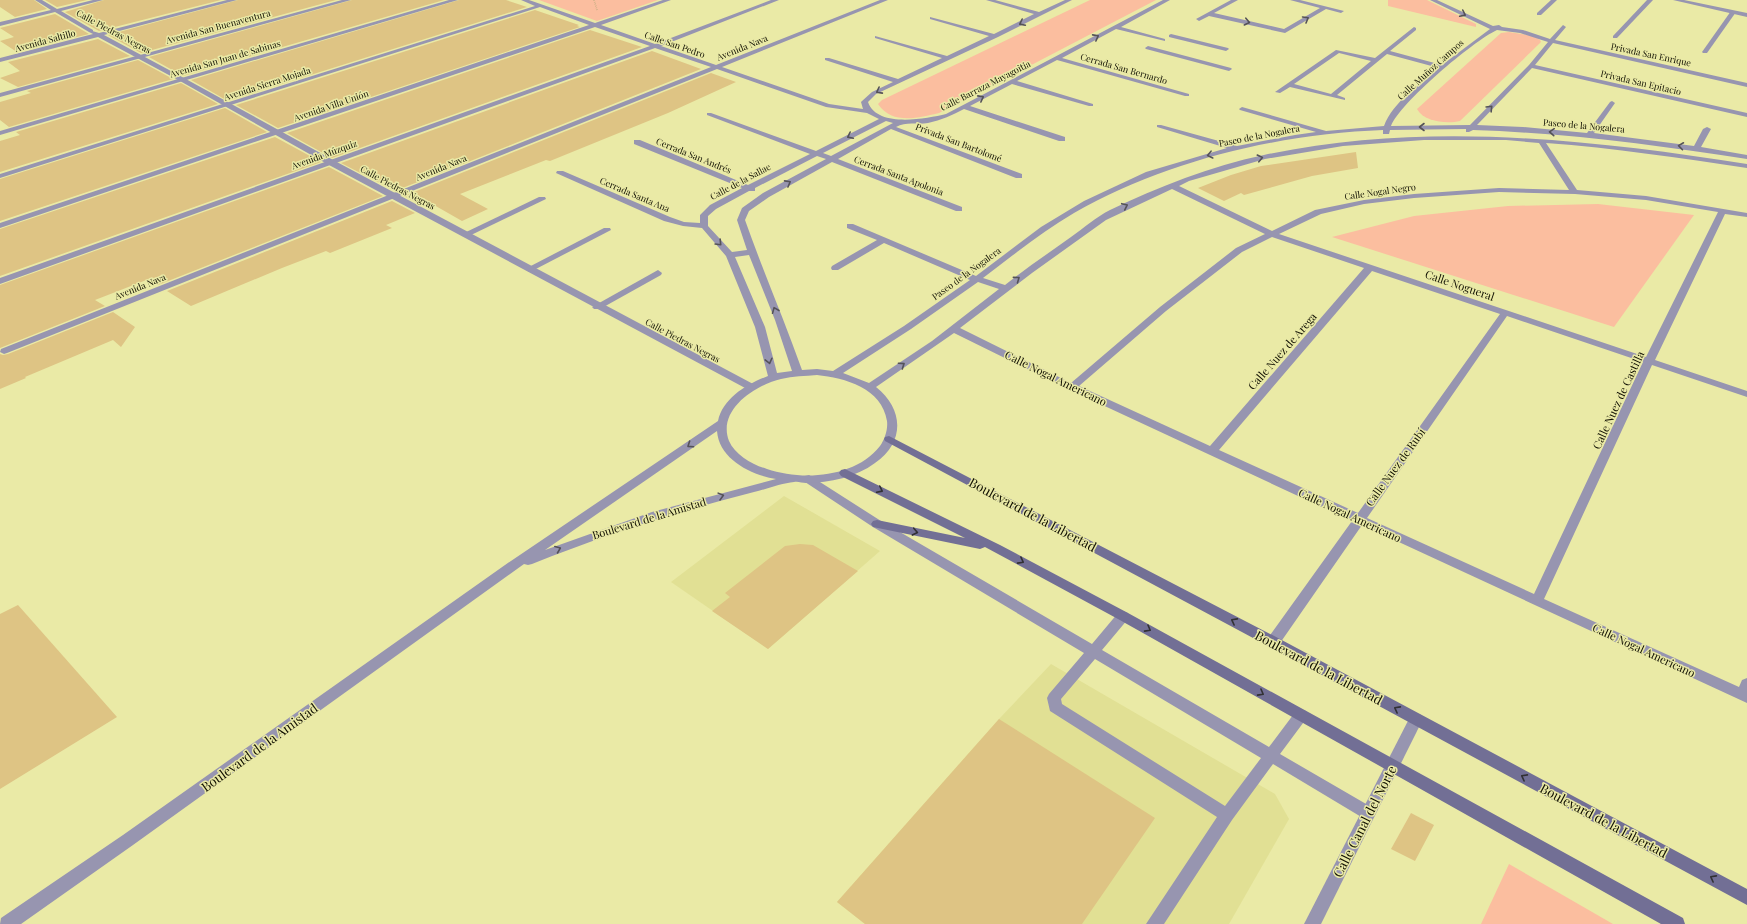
<svg xmlns="http://www.w3.org/2000/svg" width="1747" height="924" font-family="'Playfair Display',serif">
  <rect width="100%" height="100%" fill="#eaeaa6"/>
  <g fill="#e1e094">
    <path d="M784,496L880,551L768,649L671,582Z"/>
    <path d="M1051,664L1275,794L1289,819L1229,924H865L837,902L999,719Z"/>
  </g>
  <g fill="#fbbe9f">
    <path d="M539,0H658L597,21Z"/>
    <path d="M1090,0H1156L939,113C918,118 892,125 878,104L882,100Z"/>
    <path d="M1388,0H1427L1476,24V27L1388,6Z"/>
    <path d="M1509,32L1534,36L1540,40L1541,42L1460,121C1447,124 1424,122 1417,109L1501,33Z"/>
    <path d="M1598,204L1694,215L1614,327L1332,237L1414,216L1508,206Z"/>
    <path d="M1509,864L1613,924H1481Z"/>
  </g>
  <g fill="#dec484">
    <path d="M0,0H34L47,9L15,17L0,7Z"/>
    <path d="M45,0H87L57,7Z"/>
    <path d="M104,0H221L99,31L65,12Z"/>
    <path d="M238,0H336L141,53L108,35Z"/>
    <path d="M352,0H444L183,76L149,57Z"/>
    <path d="M459,0H506L527,7L228,101L191,80Z"/>
    <path d="M535,10L579,25L577,26L580,27L278,128L236,105Z"/>
    <path d="M55,14L89,34L17,52L0,41L14,37L0,28Z"/>
    <path d="M590,30L642,47L332,158L287,133Z"/>
    <path d="M98,39L130,56L18,87L0,78L20,71L8,62Z"/>
    <path d="M652,51L701,69L395,191L341,163Z"/>
    <path d="M138,60L173,79L9,127L0,120V102L31,93L27,91Z"/>
    <path d="M711,73L736,82L668,113L550,161L546,160L460,194L488,209L462,221L434,205L427,208L404,196Z"/>
    <path d="M181,83L218,104L0,172V141L20,135L16,132Z"/>
    <path d="M225,108L267,132L0,221V179Z"/>
    <path d="M275,137L321,162L0,276V229Z"/>
    <path d="M1356,152L1358,168L1312,176L1244,195L1241,193L1224,201L1198,188L1231,175L1261,166Z"/>
    <path d="M329,167L383,196L158,285L149,279L95,300L105,306L0,348V285Z"/>
    <path d="M392,201L415,213L386,225L392,228L330,253L326,251L282,268L191,306L167,291Z"/>
    <path d="M113,312L135,327L121,347L113,340L25,377L26,378L0,389V354L3,355L8,354Z"/>
    <path d="M800,544L813,545L858,571L768,649L712,611L730,597L725,593L785,546Z"/>
    <path d="M18,605L117,717L0,789V614Z"/>
    <path d="M999,719L1155,818L1082,924H865L837,902Z"/>
    <path d="M1411,813L1434,825L1415,861L1391,849Z"/>
  </g>
  <g fill="none" stroke-linecap="round" stroke-linejoin="round">
    <path stroke="#a4a471" stroke-width="1.5" stroke-dasharray="0.5 1.5" stroke-linecap="butt" d="M594,0L597,10"/>
    <path fill="#9795b0" fill-rule="evenodd" d="M809,475L881,521L1092,644L1118,613L1123,611L1128,613L1129,616L1128,619L1102,650L1269,747L1296,711L1301,709L1306,711L1308,715L1306,719L1280,754L1373,808L1376,813L1373,818L1368,820L1363,818L1273,764L1232,820L1164,924H1146L1217,817L1050,711L1047,698L1049,694L1084,653L873,527L805,482L803,479L805,476ZM1095,659L1261,758L1225,806L1062,704L1061,699Z"/>
    <g fill="#9795b0" fill-rule="evenodd">
      <path d="M35,0H42L57,9L93,0H103L61,11L93,30V32H89L55,12L0,26V22L51,10Z"/>
      <path d="M342,0H351L0,97V93Z"/>
      <path d="M449,0H458L0,135V131Z"/>
      <path d="M521,0H529L595,23L663,0H671L601,25L655,44L771,0H779L661,46L716,65L880,0H888L722,67L829,104L863,109L861,102L862,101L872,92L893,82L825,60V58H829L898,79L942,58L875,38V36L947,56L989,36L930,19V17L994,34L1034,14L986,0H995L1039,12L1065,0H1072L998,37L876,94L868,102C877,128 925,119 946,114L1163,0H1170L1121,27L1165,39V41L1116,29L1062,58L1189,94V96H1185L1057,60L1017,81L1093,104V106H1089L1012,84L970,106L1065,137V141H1059L964,109C953,115 941,120 928,123C917,125 906,121 896,127L1022,174V178H1016L891,129L838,159L962,207V211H956L832,162L769,197L749,211L745,220C763,271 784,319 802,370L817,369L833,371L904,326L970,280L884,243L838,270H832L831,268L832,266L877,240L847,228V224H853L976,276L1041,227L1084,201L1146,172L1227,148L1157,127V125H1161L1237,146L1295,135L1316,132L1240,110L1239,109L1242,107L1326,131L1384,126C1393,102 1420,84 1439,68L1387,54L1337,95L1345,98V100L1290,87L1280,93L1275,92L1336,50L1375,58L1414,27L1416,28V30L1390,51L1442,65L1490,29L1430,0H1437L1493,26L1499,25L1502,27L1523,30L1550,39L1563,25L1566,27L1555,40L1747,83V87L1553,43L1535,65L1747,113V117L1532,68L1477,125L1523,127L1587,133L1610,102L1612,101L1615,103L1594,133L1694,146L1703,129L1707,127L1711,129L1701,147L1747,155V159C1656,145 1566,133 1473,130L1469,132H1466V129L1390,130L1389,134H1383V130C1278,134 1165,161 1074,213C1042,232 1013,255 983,278L1005,285C1026,268 1049,253 1071,237C1084,228 1096,217 1110,210C1158,187 1211,166 1264,155C1424,121 1587,139 1747,164V168C1680,158 1614,148 1546,143L1577,190L1646,196L1747,213V217L1725,214L1655,360L1747,391V397L1652,365L1544,599L1739,687L1742,680L1747,678V703L1362,525L1278,646L1273,647L1268,646L1266,642L1268,638L1352,521L1068,389L954,333L876,387C904,409 905,442 875,463C856,477 830,483 806,483C802,483 798,481 794,482C782,483 767,489 754,492C678,511 605,535 532,564L528,565L524,564L133,845L21,924H0L1,918L123,835L505,565L718,421C723,398 747,384 768,376L755,327L726,256L702,228L683,226L664,221L556,173L557,171H563L670,217L684,222L700,223V215L710,205L742,188L634,144V140H640L748,185L810,154L707,115V113H711L816,151L879,119L867,113L826,107L717,69L7,353L4,354L0,352L1,349L711,67L655,48L0,284V278L650,46L595,27L0,228V223L589,25L540,7L0,178V174L535,6ZM1497,30L1520,33L1548,42L1529,65L1470,125L1391,126C1400,103 1473,41 1497,30ZM1339,53L1371,61L1331,94L1294,84ZM886,121L893,123L831,156L823,153ZM1424,140H1506L1539,143L1569,190L1499,188L1414,194L1364,200L1315,210L1272,231L1179,186L1189,181L1265,159L1343,146ZM817,156L826,159L763,193L742,208L737,220L747,250L732,252L708,226V216L716,209L749,191H755V188ZM1172,189L1265,234L1236,248L1160,307L1071,383L960,328L1032,273L1106,220ZM1499,192L1575,194L1646,200L1718,212L1646,357L1279,234L1321,214L1364,204L1414,198ZM1272,237L1364,268L1210,446L1079,386L1166,311L1242,252ZM749,255L775,320L792,371L777,373L765,327L735,257ZM1372,271L1500,314L1358,513L1219,450ZM978,282L999,289L932,341L869,383L843,373L911,329ZM1507,316L1643,362L1534,594L1367,518ZM817,375C845,378 882,388 887,421C888,429 885,439 880,446C855,478 802,481 767,469C753,465 735,455 729,441C717,410 755,385 781,379C793,376 805,376 817,375ZM717,431C719,459 751,475 776,479L652,512L545,550Z"/>
      <path d="M1231,0H1238L1214,13L1284,29L1320,8L1290,0H1300L1344,11L1341,13L1326,9L1285,33L1209,16L1199,21L1196,19Z"/>
      <path d="M1551,0H1557L1541,15H1537V13Z"/>
      <path d="M1647,0H1653L1617,38H1613V36Z"/>
      <path d="M1731,11L1736,12L1707,53H1703L1702,52Z"/>
      <path d="M1171,34L1228,48L1229,49L1226,51L1169,37V35Z"/>
      <path d="M1148,46L1231,68L1232,69L1229,71L1146,49L1145,48Z"/>
      <path d="M539,197H545L546,199L469,236H463L462,234Z"/>
      <path d="M604,228H610L611,230L532,271L529,272L525,269Z"/>
      <path d="M658,270L662,273L661,275L600,309H594L592,307Z"/>
      <path d="M1416,713L1421,715L1423,719L1321,924H1304L1411,715Z"/>
    </g>
    <g fill="#9795b0" fill-rule="evenodd">
      <path d="M227,0H237L104,35L184,78L335,161L755,385L756,387L755,389H747L329,165L180,81L98,37L0,62V58L93,34L89,32V30L99,33Z"/>
      <path d="M1673,0H1684L1747,13V17Z"/>
    </g>
    <g fill="#726f95" fill-rule="evenodd">
      <path d="M889,436L1278,638L1747,889V905L1268,646L885,441L884,439L885,437Z"/>
      <path d="M845,469L1000,545L1128,613L1683,918L1685,924H1661L1118,619L985,547L980,549L873,527L871,524L873,521L877,520L965,538L841,476L839,473L841,470Z"/>
    </g>
  </g>
  <defs><path id="oneway-chevron" d="M-2-3.5L2.5 0L-2 3.5" fill="none" stroke-width="1.6" stroke-linecap="round" stroke-linejoin="round"/></defs>
  <g stroke="#545258">
    <use href="#oneway-chevron" transform="translate(1463 14) rotate(26)"/>
    <use href="#oneway-chevron" transform="translate(1306 19) rotate(-30)"/>
    <use href="#oneway-chevron" transform="translate(1247 22) rotate(13)"/>
    <use href="#oneway-chevron" transform="translate(1022 23) rotate(153)"/>
    <use href="#oneway-chevron" transform="translate(1096 37) rotate(-28)"/>
    <use href="#oneway-chevron" transform="translate(879 91) rotate(152)"/>
    <use href="#oneway-chevron" transform="translate(981 98) rotate(-28)"/>
    <use href="#oneway-chevron" transform="translate(1490 108) rotate(-46)"/>
    <use href="#oneway-chevron" transform="translate(1422 127) rotate(180)"/>
    <use href="#oneway-chevron" transform="translate(1552 132) rotate(-176)"/>
    <use href="#oneway-chevron" transform="translate(850 136) rotate(153)"/>
    <use href="#oneway-chevron" transform="translate(1681 146) rotate(-172)"/>
    <use href="#oneway-chevron" transform="translate(1210 155) rotate(166)"/>
    <use href="#oneway-chevron" transform="translate(1260 158) rotate(-13)"/>
    <use href="#oneway-chevron" transform="translate(788 183) rotate(-29)"/>
    <use href="#oneway-chevron" transform="translate(1125 206) rotate(-25)"/>
    <use href="#oneway-chevron" transform="translate(719 243) rotate(46)"/>
    <use href="#oneway-chevron" transform="translate(1017 279) rotate(-36)"/>
    <use href="#oneway-chevron" transform="translate(775 310) rotate(-112)"/>
    <use href="#oneway-chevron" transform="translate(769 361) rotate(76)"/>
    <use href="#oneway-chevron" transform="translate(902 365) rotate(-34)"/>
    <use href="#oneway-chevron" transform="translate(690 445) rotate(146)"/>
    <use href="#oneway-chevron" transform="translate(721 496) rotate(-15)"/>
    <use href="#oneway-chevron" transform="translate(558 549) rotate(-22)"/>
  </g>
  <g stroke="#323134">
    <use href="#oneway-chevron" transform="translate(880 490) rotate(26)"/>
    <use href="#oneway-chevron" transform="translate(915 532) rotate(11)"/>
    <use href="#oneway-chevron" transform="translate(1021 561) rotate(28)"/>
    <use href="#oneway-chevron" transform="translate(1234 621) rotate(-152)"/>
    <use href="#oneway-chevron" transform="translate(1148 629) rotate(29)"/>
    <use href="#oneway-chevron" transform="translate(1261 693) rotate(29)"/>
    <use href="#oneway-chevron" transform="translate(1397 709) rotate(-152)"/>
    <use href="#oneway-chevron" transform="translate(1524 777) rotate(-152)"/>
    <use href="#oneway-chevron" transform="translate(1713 878) rotate(-152)"/>
  </g>
  <g text-anchor="middle" dominant-baseline="central" stroke-width="3" stroke-linejoin="round" paint-order="stroke">
    <g font-size="9" fill="#100f00" stroke="#eaeaa6">
      <text transform="translate(218 26) rotate(-15)">Avenida San Buenaventura</text>
      <text transform="translate(114 31) rotate(28)">Calle Piedras Negras</text>
      <text transform="translate(45 40) rotate(-15)">Avenida Saltillo</text>
      <text transform="translate(675 44) rotate(19)">Calle San Pedro</text>
      <text transform="translate(742 47) rotate(-22)">Avenida Nava</text>
      <text transform="translate(1651 54) rotate(12)">Privada San Enrique</text>
      <text transform="translate(225 58) rotate(-16)">Avenida San Juan de Sabinas</text>
      <text transform="translate(1124 68) rotate(16)">Cerrada San Bernardo</text>
      <text transform="translate(1430 69) rotate(-42)">Calle Muñoz Campos</text>
      <text transform="translate(1641 82) rotate(13)">Privada San Epitacio</text>
      <text transform="translate(267 83) rotate(-18)">Avenida Sierra Mojada</text>
      <text transform="translate(985 85) rotate(-27)">Calle Barraza Mayagoitia</text>
      <text transform="translate(331 105) rotate(-19)">Avenida Villa Unión</text>
      <text transform="translate(1584 125) rotate(5)">Paseo de la Nogalera</text>
      <text transform="translate(1259 135) rotate(-11)">Paseo de la Nogalera</text>
      <text transform="translate(959 142) rotate(21)">Privada San Bartolomé</text>
      <text transform="translate(324 154) rotate(-20)">Avenida Múzquiz</text>
      <text transform="translate(694 155) rotate(22)">Cerrada San Andrés</text>
      <text transform="translate(441 167) rotate(-22)">Avenida Nava</text>
      <text transform="translate(899 175) rotate(21)">Cerrada Santa Apolonia</text>
      <text transform="translate(740 181) rotate(-28)">Calle de la Sallae</text>
      <text transform="translate(398 187) rotate(28)">Calle Piedras Negras</text>
      <text transform="translate(1380 191) rotate(-8)">Calle Nogal Negro</text>
      <text transform="translate(635 194) rotate(23)">Cerrada Santa Ana</text>
      <text transform="translate(966 273) rotate(-36)">Paseo de la Nogalera</text>
      <text transform="translate(140 286) rotate(-22)">Avenida Nava</text>
      <text transform="translate(683 340) rotate(28)">Calle Piedras Negras</text>
    </g>
    <g font-size="11" fill="#100f00" stroke="#eaeaa6">
      <text transform="translate(1460 285) rotate(19)">Calle Nogueral</text>
      <text transform="translate(1282 351) rotate(-49)">Calle Nuez de Arega</text>
      <text transform="translate(1056 378) rotate(26)">Calle Nogal Americano</text>
      <text transform="translate(1618 400) rotate(-65)">Calle Nuez de Castilla</text>
      <text transform="translate(1395 467) rotate(-54)">Calle Nuez de Rubí</text>
      <text transform="translate(1350 515) rotate(25)">Calle Nogal Americano</text>
      <text transform="translate(649 518) rotate(-17)">Boulevard de la Amistad</text>
      <text transform="translate(1644 650) rotate(25)">Calle Nogal Americano</text>
    </g>
    <g font-size="13" fill="#100f00" stroke="#eaeaa6">
      <text transform="translate(1033 514) rotate(28)">Boulevard de la Libertad</text>
      <text transform="translate(1319 667) rotate(28)">Boulevard de la Libertad</text>
      <text transform="translate(259 747) rotate(-36)">Boulevard de la Amistad</text>
      <text transform="translate(1604 820) rotate(28)">Boulevard de la Libertad</text>
      <text transform="translate(1364 821) rotate(-63)">Calle Canal del Norte</text>
    </g>
  </g>
</svg>
